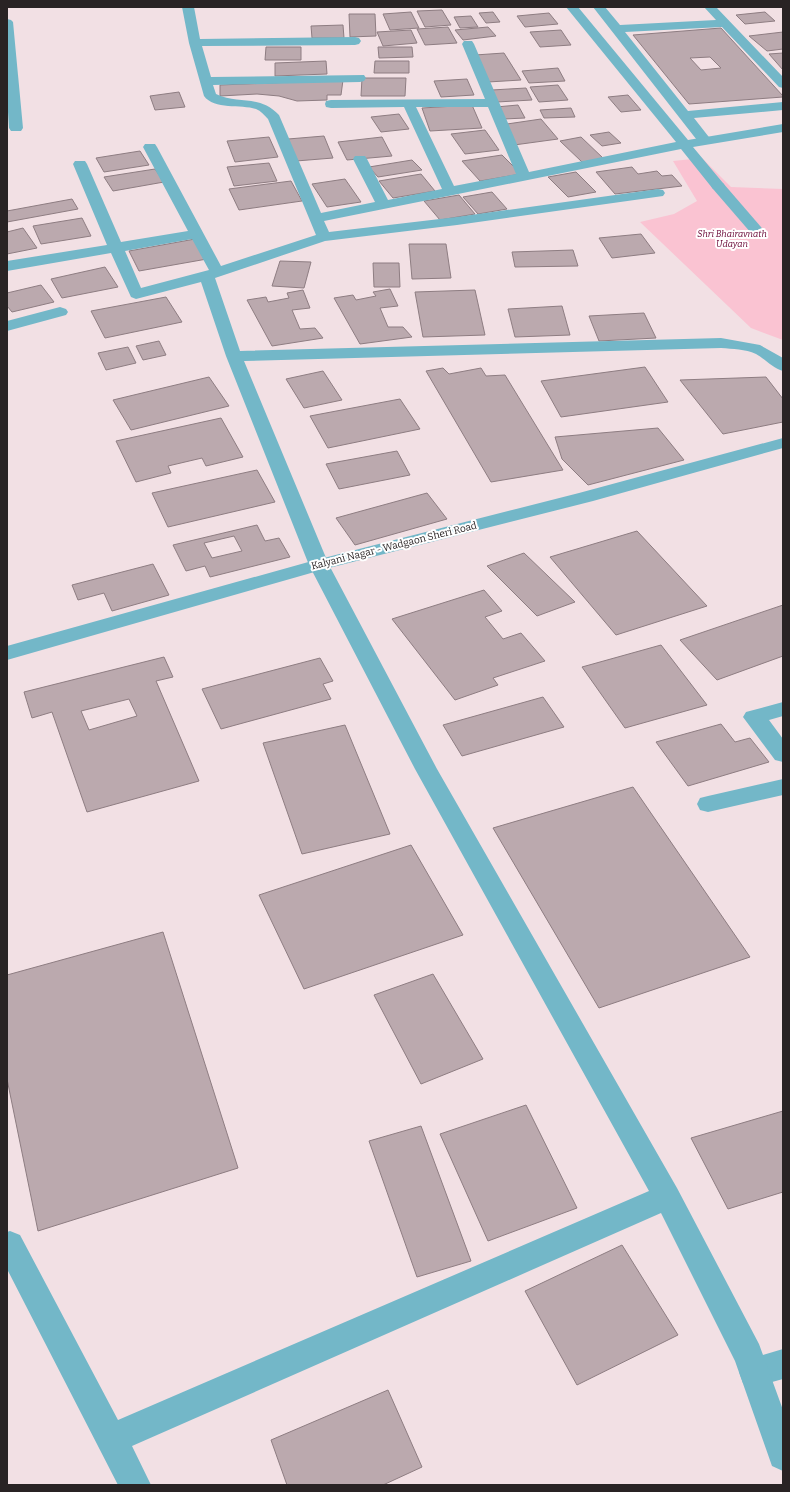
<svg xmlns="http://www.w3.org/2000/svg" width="790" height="1492" font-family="Bitter,serif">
  <rect width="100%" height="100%" fill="#f2e0e4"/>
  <path fill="#fac3d2" d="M702,158L731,187L783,189V340L751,328L640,222L674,214L697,201L673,161Z"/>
  <g fill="#bba9ae" stroke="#8e7d82" fill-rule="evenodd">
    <path d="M442,10L451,25L425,27L417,11Z"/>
    <path d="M411,12L419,28L390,30L383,14Z"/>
    <path d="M493,12L500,22L486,23L479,13Z"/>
    <path d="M765,12L775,21L745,24L736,15Z"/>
    <path d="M549,13L558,24L525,27L517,16Z"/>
    <path d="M349,14H375L376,36L350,37Z"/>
    <path d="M471,16L478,27L460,28L454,17Z"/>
    <path d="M343,25L344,38H312L311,26Z"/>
    <path d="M448,27L457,43L425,45L417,29Z"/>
    <path d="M488,27L496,36L463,40L455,30Z"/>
    <path d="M721,28L783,96V97L689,104L633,35ZM710,57L721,68L701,70L690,58Z"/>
    <path d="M411,30L417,43L383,46L377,32Z"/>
    <path d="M561,30L571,45L540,47L530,32Z"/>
    <path d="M783,32V49L767,51L749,36Z"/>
    <path d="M266,47H301V60H265Z"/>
    <path d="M378,47H412L413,57L379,58Z"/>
    <path d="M504,53L521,80L488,82L475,55Z"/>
    <path d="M783,53V70L769,54Z"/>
    <path d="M326,61L327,74L275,76V63Z"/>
    <path d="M375,61H409V73H374Z"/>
    <path d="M558,68L565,81L529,83L522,71Z"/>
    <path d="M362,78H406L405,96H361Z"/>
    <path d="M467,79L474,95L441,97L434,81Z"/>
    <path d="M343,80L341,95H327V100L297,101L279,96L257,94L220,96V85Z"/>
    <path d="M558,85L568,100L539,102L530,87Z"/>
    <path d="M526,88L532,100L497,102L492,90Z"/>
    <path d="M179,92L185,107L155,110L150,96Z"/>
    <path d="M628,95L641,110L621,112L608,97Z"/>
    <path d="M472,105L482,128L430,131L422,108Z"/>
    <path d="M518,105L525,118L504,119L496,107Z"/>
    <path d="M571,108L575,117L544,118L540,110Z"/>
    <path d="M399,114L409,129L381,132L371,117Z"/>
    <path d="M541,119L558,139L514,145L507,124Z"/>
    <path d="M485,130L499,150L465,154L451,134Z"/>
    <path d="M609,132L621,143L602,146L590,135Z"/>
    <path d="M324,136L333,158L296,161L288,139Z"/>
    <path d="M269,137L278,157L235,162L227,141Z"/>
    <path d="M382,137L392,156L347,160L338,142Z"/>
    <path d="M581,137L604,159L582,162L560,141Z"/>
    <path d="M140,151L149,165L104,172L96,158Z"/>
    <path d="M502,155L521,174L480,181L462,161Z"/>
    <path d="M412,160L422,170L378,177L369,167Z"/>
    <path d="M269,163L277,181L234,186L227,167Z"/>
    <path d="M632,167L638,174L657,171L662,176L672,175L682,186L615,194L596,172Z"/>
    <path d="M155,169L164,182L113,191L104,177Z"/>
    <path d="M576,172L596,192L568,197L548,177Z"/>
    <path d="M421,174L435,191L393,198L379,181Z"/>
    <path d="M345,179L361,202L327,207L312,184Z"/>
    <path d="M291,181L302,201L239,210L229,189Z"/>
    <path d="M492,192L507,209L478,214L463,197Z"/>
    <path d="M459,195L475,214L440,220L424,201Z"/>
    <path d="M72,199L78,209L7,222V211Z"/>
    <path d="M82,218L91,236L41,244L33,226Z"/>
    <path d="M23,228L37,248L7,254V232Z"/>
    <path d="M641,234L655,253L612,258L599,238Z"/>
    <path d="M195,239L207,259L139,271L129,251Z"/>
    <path d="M409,244H446L451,278L412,279Z"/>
    <path d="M573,250L578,266L515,267L512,252Z"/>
    <path d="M280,261L311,262L304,288L272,286Z"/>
    <path d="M373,263H399L400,287H374Z"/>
    <path d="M105,267L118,287L62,298L51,279Z"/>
    <path d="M41,285L54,302L12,312L7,306V293Z"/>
    <path d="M390,289L398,306L380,308L388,327H403L412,337L360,344L334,298L353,295L356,300L376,296L373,292Z"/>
    <path d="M303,290L310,308L292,310L300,329L315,328L323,338L272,346L247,300L266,297L268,302L289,298L287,293Z"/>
    <path d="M475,290L485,335L423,337L415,292Z"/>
    <path d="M166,297L182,322L105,338L91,311Z"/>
    <path d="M562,306L570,335L515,337L508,309Z"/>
    <path d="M644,313L656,338L599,341L589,316Z"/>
    <path d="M159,341L166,355L143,360L136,346Z"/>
    <path d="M128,347L136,363L106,370L98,353Z"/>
    <path d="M645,367L668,402L561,417L541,381Z"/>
    <path d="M443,368L449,374L481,368L486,376L505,375L563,470L491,482L426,371Z"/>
    <path d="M323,371L342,400L304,408L286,379Z"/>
    <path d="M209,377L229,406L131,430L113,400Z"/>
    <path d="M766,377L783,399V422L723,434L680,380Z"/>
    <path d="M400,399L420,429L328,448L310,416Z"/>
    <path d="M221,418L243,457L206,466L202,458L168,466L171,473L136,482L116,441Z"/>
    <path d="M658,428L684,460L588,485L562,459L555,437Z"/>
    <path d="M397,451L410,475L339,489L326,464Z"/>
    <path d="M257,470L275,502L168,527L152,493Z"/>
    <path d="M427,493L447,519L355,545L336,518Z"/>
    <path d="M257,525L265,541L279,538L290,557L210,577L205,566L186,571L173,545ZM234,536L242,551L212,558L204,543Z"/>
    <path d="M637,531L707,606L616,635L550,557Z"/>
    <path d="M524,553L575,602L537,616L487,566Z"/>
    <path d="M153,564L169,595L112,611L104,593L78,600L72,585Z"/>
    <path d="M484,590L502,611L485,617L503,639L521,633L545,661L493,678L498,685L455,700L392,619Z"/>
    <path d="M783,605V656L717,680L680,640Z"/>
    <path d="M661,645L707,705L625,728L582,667Z"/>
    <path d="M164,657L173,677L156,681L199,781L87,812L52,712L32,718L24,692ZM129,699L137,716L89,730L81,711Z"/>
    <path d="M320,658L333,681L323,684L331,699L221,729L202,689Z"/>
    <path d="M543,697L564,727L462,756L443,725Z"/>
    <path d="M721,724L735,742L750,738L769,762L688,786L656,742Z"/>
    <path d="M345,725L390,834L302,854L263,743Z"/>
    <path d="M633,787L750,957L599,1008L493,828Z"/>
    <path d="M411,845L463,935L304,989L259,895Z"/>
    <path d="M163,932L238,1168L38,1231L7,1079V975Z"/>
    <path d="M433,974L483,1059L421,1084L374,995Z"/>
    <path d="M526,1105L577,1208L488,1241L440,1134Z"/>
    <path d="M783,1111V1192L728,1209L691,1138Z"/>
    <path d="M421,1126L471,1261L417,1277L369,1141Z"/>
    <path d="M622,1245L678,1335L577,1385L525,1291Z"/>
    <path d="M388,1390L422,1467L383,1485H287L271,1440Z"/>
  </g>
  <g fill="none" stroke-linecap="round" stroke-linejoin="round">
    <g fill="#73b7c8" fill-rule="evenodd">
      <path d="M593,7H605L620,25L716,20L704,7H716L783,77V88L779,87L722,27L625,32L688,111L783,102V110L694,118L712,141L710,144H700Z"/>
      <path d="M7,19L11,20L13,22L23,128L21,131H11L9,128L7,97Z"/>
      <path d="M718,182L723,183L761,227L763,230L761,233L756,234L751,233L713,189L711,186L713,183Z"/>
      <path d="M783,702V716L769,720L783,739V762L775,760L743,717L746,712Z"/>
      <path d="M783,779V795L708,812L700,810L697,804L700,798L708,796Z"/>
      <path d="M783,1349V1379L754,1387L743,1383L739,1372L743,1361Z"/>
    </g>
    <g fill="#73b7c8" fill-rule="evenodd">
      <path d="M182,7H194L200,39L355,37L359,38L361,41L359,44L355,45L202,46L211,77L364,75L366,78L364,81L360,82L213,85L216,94C239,105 259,94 279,115L321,213L375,202L353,159L355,156H365L367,159L388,200L442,189L404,107L331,108L326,107L325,104L326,101L331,100L485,99L462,44L464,41H472L474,44L529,172L676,142L566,7H578L688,140L783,124V132L693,147L723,183L725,186L723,189L718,190L713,189L681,149L324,221L329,232L457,217L658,189L663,190L665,193L663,196L457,225L325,241L215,278L240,351L721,338L760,345L783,358V371C773,368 765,359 756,354C745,349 733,349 721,348L244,361L329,565L437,769L677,1188L759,1344L783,1410V1471L772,1466L735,1361L661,1213L132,1446L151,1485H118L7,1269V1232L10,1231L20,1235L118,1420L649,1191L415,769L309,565L226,356L201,282L136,299L131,297L111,253L7,271V261L107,245L73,164L75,161H85L87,164L121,242L188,231L143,147L145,144H155L157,147L221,266L316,235L268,119C264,115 261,111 256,109C241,104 214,110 204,96L189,43ZM416,107H488L516,174L454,186ZM192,239L209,270L141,288L125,251Z"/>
      <path d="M60,307L66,309L68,312L66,315L7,331V321Z"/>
    </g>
    <path fill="#73b7c8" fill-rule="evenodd" d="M783,438V448L593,501L325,569L7,660V646L312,561L579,493Z"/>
  </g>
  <g text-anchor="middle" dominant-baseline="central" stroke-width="4" stroke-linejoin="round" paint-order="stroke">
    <g font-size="9" font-style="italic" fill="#650031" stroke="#fff">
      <text x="732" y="234">Shri Bhairavnath<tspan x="732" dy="10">Udayan</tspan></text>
    </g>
    <g font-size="10" fill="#292324" stroke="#fff">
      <text transform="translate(394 546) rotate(-14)">Kalyani Nagar - Wadgaon Sheri Road</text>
    </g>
  </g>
  <rect width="790" height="1492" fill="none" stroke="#292324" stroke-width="16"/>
</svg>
